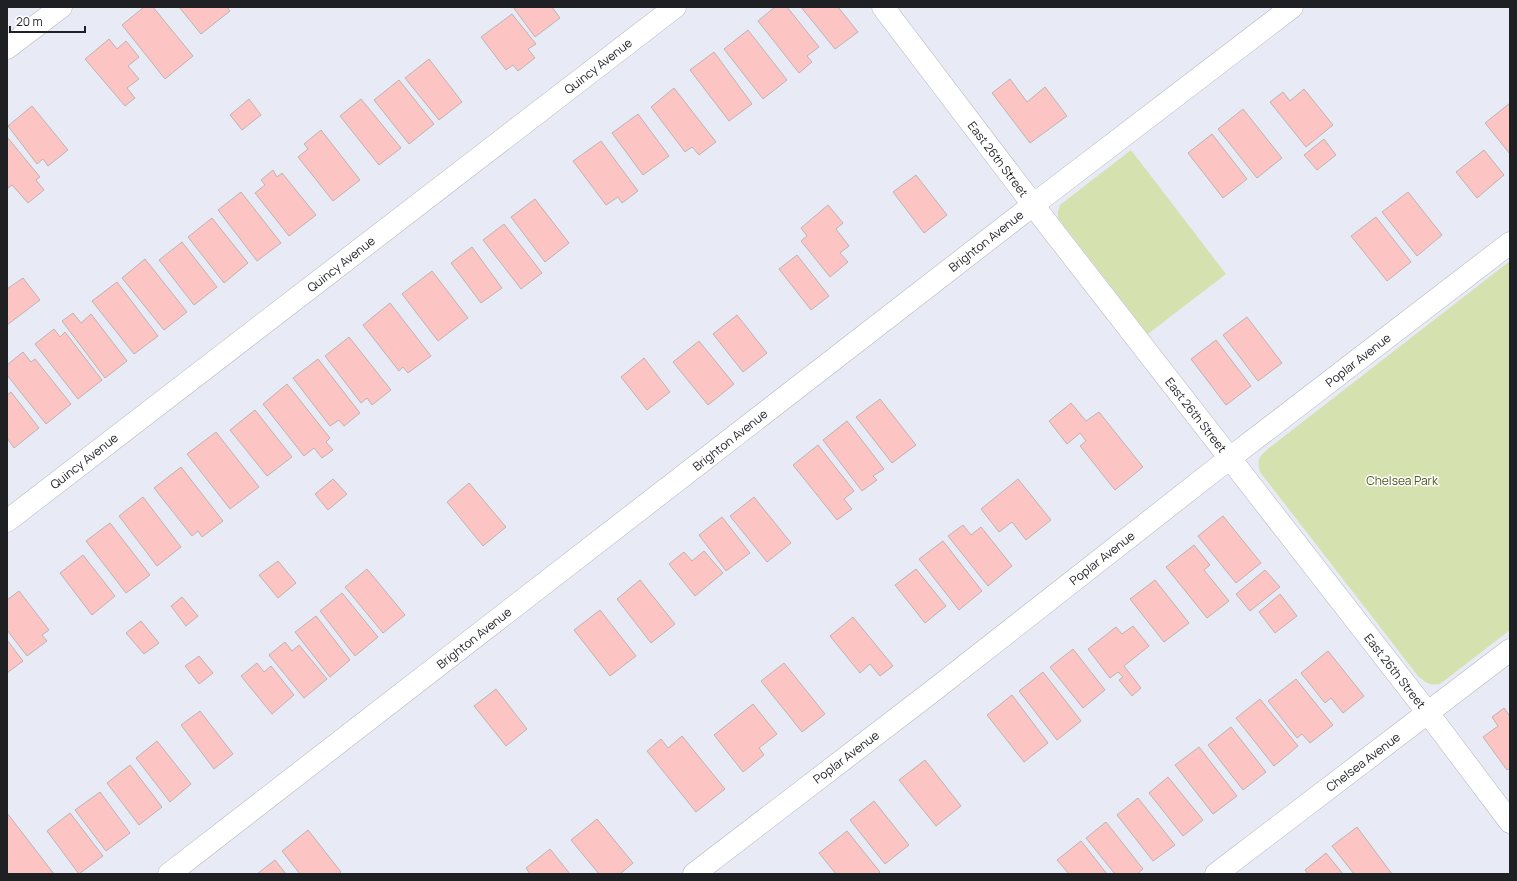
<svg xmlns="http://www.w3.org/2000/svg" width="1517" height="881" font-family="Manrope,sans-serif">
  <rect width="100%" height="100%" fill="#e8ebf5"/>
  <g fill="#d5e2af">
    <path d="M1131,150L1226,274L1148,334L1058,218V211L1060,205Z"/>
    <path d="M1510,261V630L1440,684C1430,686 1426,683 1418,676L1260,472C1256,459 1260,456 1269,448Z"/>
  </g>
  <g fill="#fcc4c2" stroke="#beb3b2">
    <path d="M144,7H153L193,56L165,79L122,25Z"/>
    <path d="M179,7H227L230,11L201,34Z"/>
    <path d="M513,7H552L560,18L535,37Z"/>
    <path d="M775,7H787L819,47L807,56L812,62L799,73L758,21Z"/>
    <path d="M801,7H838L858,32L835,49Z"/>
    <path d="M512,14L536,44L528,49L535,58L518,71L513,65L506,70L481,37Z"/>
    <path d="M748,30L787,80L763,99L724,49Z"/>
    <path d="M109,39L117,49L126,41L139,57L128,66L139,79L127,88L135,98L125,106L85,59Z"/>
    <path d="M714,52L752,104L729,121L690,70Z"/>
    <path d="M429,59L462,102L439,120L405,78Z"/>
    <path d="M1010,79L1027,102L1045,87L1067,116L1030,143L992,93Z"/>
    <path d="M399,80L434,124L409,144L374,100Z"/>
    <path d="M674,88L716,142L699,155L692,147L685,152L651,107Z"/>
    <path d="M1304,89L1333,125L1306,147L1270,102L1283,92L1290,101Z"/>
    <path d="M249,99L261,115L242,130L230,115Z"/>
    <path d="M361,99L401,148L379,165L340,116Z"/>
    <path d="M1510,103V154L1485,123Z"/>
    <path d="M32,106L68,150L48,166L43,159L37,164L8,126Z"/>
    <path d="M1243,109L1282,158L1257,178L1218,129Z"/>
    <path d="M638,114L669,156L643,175L612,133Z"/>
    <path d="M321,130L360,180L333,201L298,157L308,149L304,144Z"/>
    <path d="M1212,134L1247,179L1223,198L1188,153Z"/>
    <path d="M7,137L40,177L36,180L44,190L28,203L12,185L7,189Z"/>
    <path d="M1324,139L1336,155L1317,170L1304,155Z"/>
    <path d="M601,141L638,191L622,203L618,197L606,205L573,161Z"/>
    <path d="M1484,150L1504,175L1477,198L1456,172Z"/>
    <path d="M273,170L277,177L282,173L316,215L289,236L255,193L265,185L261,180Z"/>
    <path d="M916,175L947,215L924,233L893,192Z"/>
    <path d="M241,192L281,243L257,261L218,210Z"/>
    <path d="M1408,192L1442,235L1417,256L1382,212Z"/>
    <path d="M535,199L569,243L545,262L511,217Z"/>
    <path d="M828,205L843,223L836,229L849,246L840,253L848,262L830,277L801,241L807,236L801,228Z"/>
    <path d="M1376,217L1411,262L1387,281L1351,236Z"/>
    <path d="M212,218L248,263L224,283L188,237Z"/>
    <path d="M504,224L542,273L521,289L483,240Z"/>
    <path d="M182,242L217,287L194,305L159,260Z"/>
    <path d="M472,247L502,288L481,303L451,263Z"/>
    <path d="M797,255L829,296L811,310L779,269Z"/>
    <path d="M145,259L187,312L164,330L122,278Z"/>
    <path d="M432,271L468,318L438,341L402,294Z"/>
    <path d="M23,278L40,300L7,325V289Z"/>
    <path d="M117,282L158,336L134,354L92,301Z"/>
    <path d="M390,303L431,356L408,373L403,367L399,371L363,325Z"/>
    <path d="M73,313L81,323L91,314L127,361L105,378L62,321Z"/>
    <path d="M737,315L767,353L743,372L713,334Z"/>
    <path d="M1247,317L1282,363L1258,381L1223,335Z"/>
    <path d="M54,329L60,337L65,332L102,380L78,399L35,344Z"/>
    <path d="M349,337L391,390L372,405L367,398L361,403L325,356Z"/>
    <path d="M1216,340L1251,386L1226,405L1191,359Z"/>
    <path d="M699,341L734,384L708,405L673,362Z"/>
    <path d="M23,352L31,362L35,359L71,404L46,424L7,375V365Z"/>
    <path d="M644,358L670,392L647,410L621,377Z"/>
    <path d="M318,359L360,413L344,426L339,420L330,426L293,378Z"/>
    <path d="M287,384L330,438L326,442L333,450L322,458L314,448L304,456L263,404Z"/>
    <path d="M11,392L39,428L14,448L7,438V395Z"/>
    <path d="M880,399L916,445L892,463L856,417Z"/>
    <path d="M1071,403L1086,421L1099,412L1143,467L1115,490L1080,446L1086,441L1080,433L1067,444L1049,421Z"/>
    <path d="M255,410L292,457L267,476L230,430Z"/>
    <path d="M847,421L884,469L873,476L877,480L862,491L823,440Z"/>
    <path d="M216,432L259,487L230,509L187,454Z"/>
    <path d="M818,445L854,491L844,499L852,509L837,520L793,465Z"/>
    <path d="M181,467L223,521L202,537L198,531L192,536L154,488Z"/>
    <path d="M333,479L347,494L328,510L315,494Z"/>
    <path d="M1018,479L1051,520L1026,540L1012,522L999,532L981,509Z"/>
    <path d="M469,483L506,527L483,546L447,502Z"/>
    <path d="M143,497L181,547L157,566L119,516Z"/>
    <path d="M754,497L791,543L767,562L730,516Z"/>
    <path d="M1223,516L1261,563L1236,583L1198,536Z"/>
    <path d="M722,517L750,553L726,571L699,535Z"/>
    <path d="M110,523L150,575L126,593L86,541Z"/>
    <path d="M963,525L971,535L981,527L1012,566L988,586L948,536Z"/>
    <path d="M943,541L982,591L959,610L919,559Z"/>
    <path d="M1194,545L1210,565L1204,570L1229,601L1207,618L1166,567Z"/>
    <path d="M704,551L723,573L695,596L669,564L684,552L692,561Z"/>
    <path d="M83,555L115,596L92,615L60,573Z"/>
    <path d="M278,561L296,583L278,598L259,575Z"/>
    <path d="M367,569L405,615L383,633L345,587Z"/>
    <path d="M916,569L946,606L925,623L895,585Z"/>
    <path d="M1265,570L1280,587L1250,611L1236,594Z"/>
    <path d="M640,580L675,624L651,643L617,599Z"/>
    <path d="M1155,580L1189,623L1164,642L1130,599Z"/>
    <path d="M19,591L49,630L42,635L47,641L27,656L7,630V600Z"/>
    <path d="M342,593L378,637L355,656L320,611Z"/>
    <path d="M1280,594L1297,616L1275,633L1259,612Z"/>
    <path d="M182,597L198,616L186,626L171,606Z"/>
    <path d="M600,610L636,656L610,676L574,630Z"/>
    <path d="M316,616L350,660L330,677L295,632Z"/>
    <path d="M853,617L893,666L880,676L870,664L860,673L830,636Z"/>
    <path d="M141,621L159,643L144,654L126,633Z"/>
    <path d="M1133,626L1149,646L1124,666L1141,688L1132,696L1119,680L1123,677L1118,672L1110,678L1088,649L1116,627L1122,634Z"/>
    <path d="M7,640L23,661L7,673Z"/>
    <path d="M285,642L292,651L299,645L327,679L304,698L269,655Z"/>
    <path d="M1073,649L1105,690L1083,708L1050,667Z"/>
    <path d="M1328,651L1364,696L1343,713L1331,698L1325,703L1301,673Z"/>
    <path d="M199,656L213,673L199,684L185,666Z"/>
    <path d="M257,663L264,672L271,666L294,695L272,714L241,676Z"/>
    <path d="M784,663L825,714L802,732L761,681Z"/>
    <path d="M1043,672L1081,721L1057,740L1019,691Z"/>
    <path d="M1296,679L1333,725L1310,743L1302,734L1297,738L1268,701Z"/>
    <path d="M496,689L527,729L506,746L474,706Z"/>
    <path d="M1012,695L1048,743L1024,762L987,715Z"/>
    <path d="M1260,699L1298,746L1274,766L1236,718Z"/>
    <path d="M753,704L777,734L759,748L764,755L743,772L714,735Z"/>
    <path d="M1504,708L1510,716V768L1507,770L1483,737L1498,726L1492,717Z"/>
    <path d="M200,711L233,754L214,769L181,725Z"/>
    <path d="M1231,727L1266,772L1243,790L1208,745Z"/>
    <path d="M682,736L725,789L696,812L647,751L661,739L668,748Z"/>
    <path d="M157,741L191,784L170,802L136,758Z"/>
    <path d="M1199,747L1237,796L1213,814L1175,765Z"/>
    <path d="M925,760L961,806L936,826L899,780Z"/>
    <path d="M130,765L162,807L139,825L107,783Z"/>
    <path d="M1168,777L1203,820L1183,836L1149,793Z"/>
    <path d="M100,792L130,833L106,851L75,810Z"/>
    <path d="M1138,798L1175,845L1153,861L1117,815Z"/>
    <path d="M874,801L909,845L885,864L850,820Z"/>
    <path d="M7,813L54,874H7Z"/>
    <path d="M70,813L103,856L79,874L47,831Z"/>
    <path d="M597,819L633,863L620,874H599L571,840Z"/>
    <path d="M1106,822L1143,869L1137,874H1115L1086,838Z"/>
    <path d="M1357,827L1392,874H1354L1332,846Z"/>
    <path d="M308,830L341,872L339,874H300L282,851Z"/>
    <path d="M847,831L880,872L878,874H836L819,853Z"/>
    <path d="M1081,841L1107,874H1069L1057,860Z"/>
    <path d="M550,849L570,874H530L526,868Z"/>
    <path d="M1326,853L1343,874H1308L1305,870Z"/>
    <path d="M275,860L286,874H257Z"/>
  </g>
  <g fill="none" stroke-linecap="round" stroke-linejoin="round">
    <g stroke="#b2b5be" stroke-width="23">
      <g id="street">
        <path d="M883,7L1050,227L1428,713L1510,822"/>
        <path d="M7,48L61,7"/>
        <path d="M7,521L675,7"/>
        <path d="M169,874L1033,205L1292,7"/>
        <path d="M694,874L934,690L1230,458L1510,243"/>
        <path d="M1216,874L1510,650"/>
      </g>
    </g>
    <use href="#street" stroke="#fff" stroke-width="22"/>
  </g>
  <g text-anchor="middle" dominant-baseline="central" stroke-width="3" stroke-linejoin="round" paint-order="stroke">
    <g font-size="12" fill="#1f2024" stroke="#fff">
      <text transform="translate(598 66) rotate(-38)">Quincy Avenue</text>
      <text transform="translate(998 159) rotate(53)">East 26th Street</text>
      <text transform="translate(986 241) rotate(-38)">Brighton Avenue</text>
      <text transform="translate(341 264) rotate(-38)">Quincy Avenue</text>
      <text transform="translate(1358 360) rotate(-38)">Poplar Avenue</text>
      <text transform="translate(1196 415) rotate(52)">East 26th Street</text>
      <text transform="translate(730 440) rotate(-38)">Brighton Avenue</text>
      <text transform="translate(84 461) rotate(-38)">Quincy Avenue</text>
      <text transform="translate(1102 558) rotate(-38)">Poplar Avenue</text>
      <text transform="translate(474 638) rotate(-38)">Brighton Avenue</text>
      <text transform="translate(1395 671) rotate(52)">East 26th Street</text>
      <text transform="translate(846 757) rotate(-37)">Poplar Avenue</text>
      <text transform="translate(1363 762) rotate(-37)">Chelsea Avenue</text>
    </g>
    <g font-size="12" fill="#4c581d" stroke="#fff">
      <text x="1402" y="480">Chelsea Park</text>
    </g>
  </g>
  <rect width="1517" height="881" fill="none" stroke="#1f2024" stroke-width="16"/>
  <path d="M10 26v6h75v-6" fill="none" stroke="#1f2024" stroke-width="2"/>
  <text x="16" y="26" font-size="12" fill="#1f2024" stroke="#ffffff" stroke-width="3" paint-order="stroke">20 m</text>
</svg>
